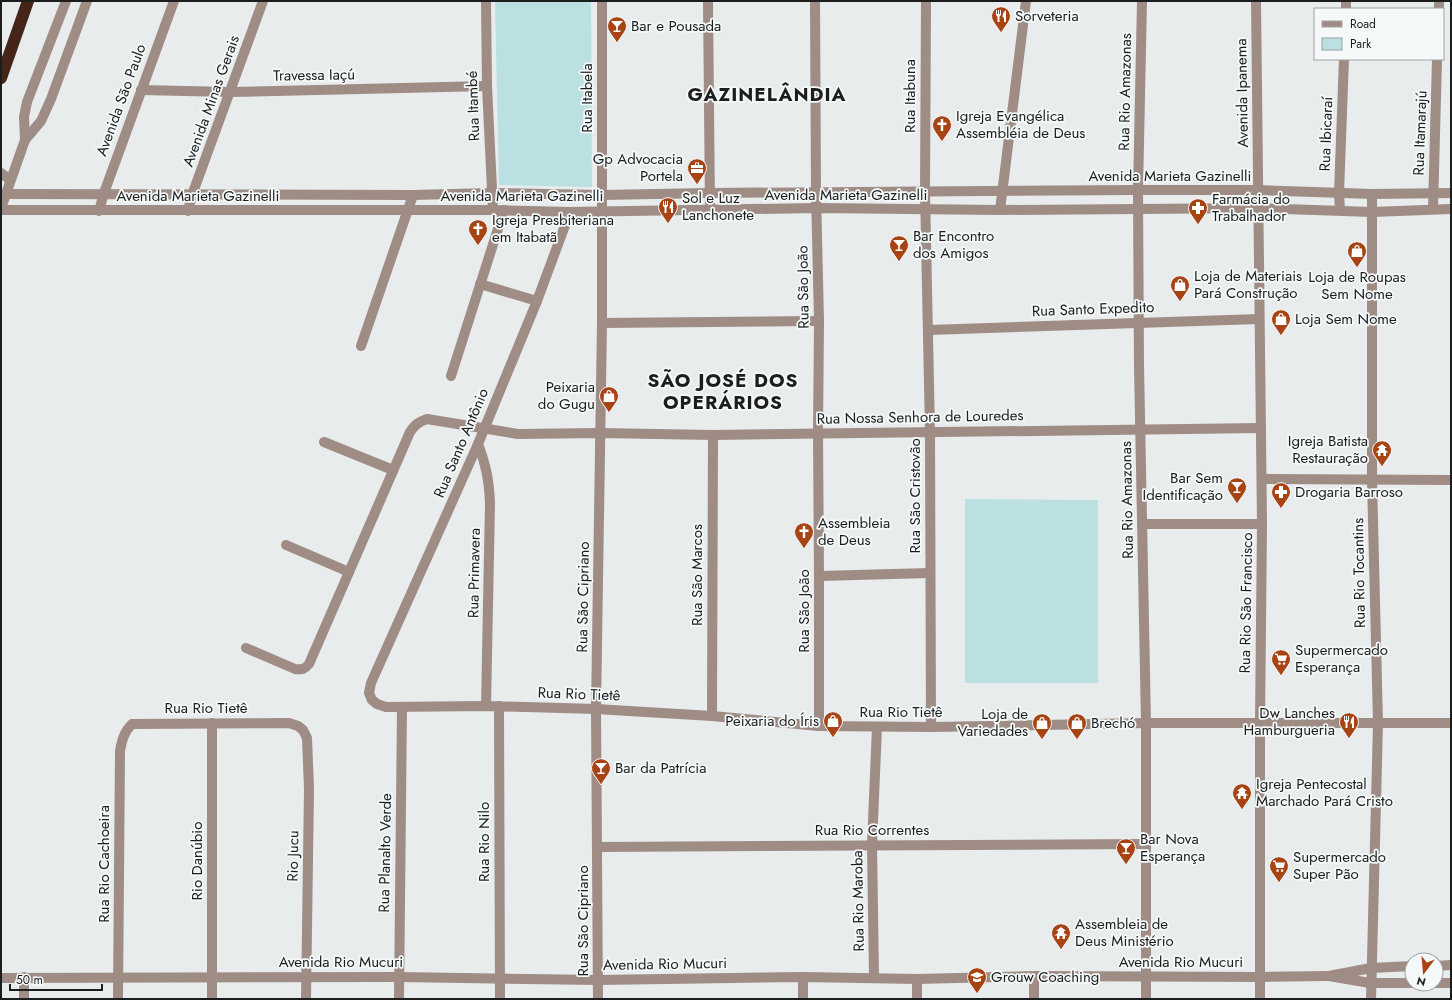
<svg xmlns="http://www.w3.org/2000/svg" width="1452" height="1000" font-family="Jost,sans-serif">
  <rect width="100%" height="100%" fill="#e8ecec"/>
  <g fill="#bbe0e1">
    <path d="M495,1H591L592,187L499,185Z"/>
    <path d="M965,499L1098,500V683H965Z"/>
  </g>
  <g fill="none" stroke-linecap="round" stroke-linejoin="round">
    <g stroke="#9e8c85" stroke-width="10">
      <path d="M486,1L487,86L493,210"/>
      <path d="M708,1L710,210"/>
      <path d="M815,1L816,193L819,321L818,433L819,576V726"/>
      <path d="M926,1L925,192L930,432L931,727"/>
      <path d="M1142,1L1138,190L1139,366L1146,723V999"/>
      <path d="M1256,1L1262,524L1260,723V999"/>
      <path d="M1346,9V1"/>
      <path d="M1439,9V1"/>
      <path d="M141,90L230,92L487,86"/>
      <path d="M25,140L24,117L27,102L66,1"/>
      <path d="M1,173L10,180"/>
      <path d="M1,194L413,195L491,193L602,195L709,193L1138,190H1258L1372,194L1451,193"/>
      <path d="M1,208L25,140L41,121L51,99L87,1"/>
      <path d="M1433,209L1437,59"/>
      <path d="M1,210H493L570,212L817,208L1000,210L1259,208L1372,212L1451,209"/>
      <path d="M1000,210L1026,1"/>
      <path d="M1340,210L1339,193L1344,59"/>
      <path d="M99,211L104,193L174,1"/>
      <path d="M188,211L192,195L263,1"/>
      <path d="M570,212L537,301L478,444L371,683L369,693L372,700L377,704L386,707L486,706L596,709L712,716L819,726L931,727L1146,723H1451"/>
      <path d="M480,284L537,301"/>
      <path d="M602,323L819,321"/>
      <path d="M929,330L1259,319"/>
      <path d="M361,346L413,195"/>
      <path d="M451,376L504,210"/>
      <path d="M324,442L393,470"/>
      <path d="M478,444C486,465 489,480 490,503L486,706"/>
      <path d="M1262,479L1451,480"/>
      <path d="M1143,524H1262"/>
      <path d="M286,545L349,572"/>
      <path d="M819,576L930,573"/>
      <path d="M246,648L295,669C302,670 305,669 309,664L410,432C415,425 418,422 427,419L518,434L600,433L713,435L1261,428"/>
      <path d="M499,706L500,999"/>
      <path d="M712,716L713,435"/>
      <path d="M212,723V999"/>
      <path d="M598,847L1146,844"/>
      <path d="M1412,966L1371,968L1329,976L1370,983H1412"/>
      <path d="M1436,966L1451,965"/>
      <path d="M1034,976V999"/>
      <path d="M24,977V999"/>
      <path d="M803,977V999"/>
      <path d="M874,977L872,845L877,727"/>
      <path d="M1,978L399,977L598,980L803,977L917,979L1034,976L1261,977L1329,976"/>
      <path d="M917,979V999"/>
      <path d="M1436,983H1451"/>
      <path d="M118,999L120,751C122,740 124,732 132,724L289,723L298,726L303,730L307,738L309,789L306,999"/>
      <path d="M399,999L402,707"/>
      <path d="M598,999L596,709L602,323V1"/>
      <path d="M1371,999L1378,723L1372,480V194"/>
    </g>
    <path stroke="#452518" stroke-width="12" d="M1,78L28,1"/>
  </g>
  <defs>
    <g id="restaurant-pin" transform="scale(1)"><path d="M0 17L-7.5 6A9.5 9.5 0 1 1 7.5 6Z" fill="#a84313" stroke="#f5f9f9"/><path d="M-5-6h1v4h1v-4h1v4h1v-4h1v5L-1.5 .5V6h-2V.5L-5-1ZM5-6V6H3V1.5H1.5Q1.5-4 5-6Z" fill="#fff"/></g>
    <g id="bar-pin" transform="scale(1)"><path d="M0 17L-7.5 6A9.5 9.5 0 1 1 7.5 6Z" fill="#a84313" stroke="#f5f9f9"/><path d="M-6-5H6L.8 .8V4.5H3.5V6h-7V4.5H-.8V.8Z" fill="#fff"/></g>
    <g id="church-pin" transform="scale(1)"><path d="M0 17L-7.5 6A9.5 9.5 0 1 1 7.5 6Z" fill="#a84313" stroke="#f5f9f9"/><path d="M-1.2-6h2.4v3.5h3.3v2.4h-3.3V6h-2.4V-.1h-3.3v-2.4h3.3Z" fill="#fff"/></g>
    <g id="office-pin" transform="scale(1)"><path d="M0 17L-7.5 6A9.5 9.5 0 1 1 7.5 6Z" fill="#a84313" stroke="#f5f9f9"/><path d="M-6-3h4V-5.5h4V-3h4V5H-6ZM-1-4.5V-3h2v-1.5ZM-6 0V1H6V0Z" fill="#fff"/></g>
    <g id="pharmacy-pin" transform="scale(1)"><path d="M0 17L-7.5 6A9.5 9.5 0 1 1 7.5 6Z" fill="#a84313" stroke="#f5f9f9"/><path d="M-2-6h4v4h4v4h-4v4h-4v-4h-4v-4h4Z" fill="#fff"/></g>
    <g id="shop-pin" transform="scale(1)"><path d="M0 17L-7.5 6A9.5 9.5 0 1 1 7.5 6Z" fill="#a84313" stroke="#f5f9f9"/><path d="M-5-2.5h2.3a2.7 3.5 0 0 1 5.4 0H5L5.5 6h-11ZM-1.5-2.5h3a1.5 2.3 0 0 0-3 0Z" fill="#fff"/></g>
    <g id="temple-pin" transform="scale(1)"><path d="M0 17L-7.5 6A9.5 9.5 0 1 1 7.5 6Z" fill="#a84313" stroke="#f5f9f9"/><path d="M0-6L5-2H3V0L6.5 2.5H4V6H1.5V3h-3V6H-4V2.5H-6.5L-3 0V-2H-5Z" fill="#fff"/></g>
    <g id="supermarket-pin" transform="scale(1)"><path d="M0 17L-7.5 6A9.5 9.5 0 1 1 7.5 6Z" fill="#a84313" stroke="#f5f9f9"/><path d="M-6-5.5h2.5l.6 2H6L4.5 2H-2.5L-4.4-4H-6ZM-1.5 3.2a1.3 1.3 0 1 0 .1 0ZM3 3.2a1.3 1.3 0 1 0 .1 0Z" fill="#fff"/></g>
    <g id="school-pin" transform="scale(1)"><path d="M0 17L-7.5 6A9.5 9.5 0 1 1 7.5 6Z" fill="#a84313" stroke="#f5f9f9"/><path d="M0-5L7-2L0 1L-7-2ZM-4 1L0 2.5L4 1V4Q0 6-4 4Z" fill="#fff"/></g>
  </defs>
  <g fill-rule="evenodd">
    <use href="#restaurant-pin" x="1001" y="16"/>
    <use href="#bar-pin" x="617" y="26"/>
    <use href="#church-pin" x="942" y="125"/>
    <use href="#office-pin" x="697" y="168"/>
    <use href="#restaurant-pin" x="668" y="207"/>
    <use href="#pharmacy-pin" x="1198" y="208"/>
    <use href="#church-pin" x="478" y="229"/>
    <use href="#bar-pin" x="899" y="245"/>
    <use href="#shop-pin" x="1357" y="251"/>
    <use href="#shop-pin" x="1180" y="285"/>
    <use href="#shop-pin" x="1281" y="319"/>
    <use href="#shop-pin" x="609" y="396"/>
    <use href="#temple-pin" x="1382" y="450"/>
    <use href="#bar-pin" x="1237" y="487"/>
    <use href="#pharmacy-pin" x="1281" y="492"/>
    <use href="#church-pin" x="804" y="532"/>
    <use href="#supermarket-pin" x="1281" y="659"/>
    <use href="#shop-pin" x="833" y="721"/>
    <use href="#restaurant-pin" x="1349" y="722"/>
    <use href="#shop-pin" x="1042" y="723"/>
    <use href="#shop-pin" x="1077" y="723"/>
    <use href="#bar-pin" x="601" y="768"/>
    <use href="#temple-pin" x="1242" y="793"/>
    <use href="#bar-pin" x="1126" y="848"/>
    <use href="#supermarket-pin" x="1279" y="866"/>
    <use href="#temple-pin" x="1061" y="933"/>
    <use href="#school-pin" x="977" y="977"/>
  </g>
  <g text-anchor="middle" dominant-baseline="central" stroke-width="3.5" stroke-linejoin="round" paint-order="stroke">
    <g font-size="15" fill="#1c1d1d" stroke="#f5f9f9" text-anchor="start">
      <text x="1015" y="16">Sorveteria</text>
      <text x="631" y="26">Bar e Pousada</text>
      <text x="956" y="116">Igreja Evangélica<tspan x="956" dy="17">Assembléia de Deus</tspan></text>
      <text x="683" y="159" text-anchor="end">Gp Advocacia<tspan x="683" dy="17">Portela</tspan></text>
      <text x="682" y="198">Sol e Luz<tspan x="682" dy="17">Lanchonete</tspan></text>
      <text x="1212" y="199">Farmácia do<tspan x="1212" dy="17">Trabalhador</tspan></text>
      <text x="492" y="220">Igreja Presbiteriana<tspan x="492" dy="17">em Itabatã</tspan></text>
      <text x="913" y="236">Bar Encontro<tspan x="913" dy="17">dos Amigos</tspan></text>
      <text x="1194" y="276">Loja de Materiais<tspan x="1194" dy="17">Pará Construção</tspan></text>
      <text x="1357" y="277" text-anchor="middle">Loja de Roupas<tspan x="1357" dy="17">Sem Nome</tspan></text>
      <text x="1295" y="319">Loja Sem Nome</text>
      <text x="595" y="387" text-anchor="end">Peixaria<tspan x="595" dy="17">do Gugu</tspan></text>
      <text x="1368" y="441" text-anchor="end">Igreja Batista<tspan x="1368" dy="17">Restauração</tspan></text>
      <text x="1223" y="478" text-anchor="end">Bar Sem<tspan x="1223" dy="17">Identificação</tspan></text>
      <text x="1295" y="492">Drogaria Barroso</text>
      <text x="818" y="523">Assembleia<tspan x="818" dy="17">de Deus</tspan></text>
      <text x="1295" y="650">Supermercado<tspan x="1295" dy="17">Esperança</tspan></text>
      <text x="1335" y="713" text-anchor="end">Dw Lanches<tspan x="1335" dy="17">Hamburgueria</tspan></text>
      <text x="1028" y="714" text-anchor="end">Loja de<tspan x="1028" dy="17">Variedades</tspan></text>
      <text x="819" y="721" text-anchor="end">Peixaria do Íris</text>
      <text x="1091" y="723">Brechó</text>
      <text x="615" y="768">Bar da Patrícia</text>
      <text x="1256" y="784">Igreja Pentecostal<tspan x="1256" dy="17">Marchado Pará Cristo</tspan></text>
      <text x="1140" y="839">Bar Nova<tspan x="1140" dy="17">Esperança</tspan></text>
      <text x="1293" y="857">Supermercado<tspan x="1293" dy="17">Super Pão</tspan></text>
      <text x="1075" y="924">Assembleia de<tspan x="1075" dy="17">Deus Ministério</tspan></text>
      <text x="991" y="977">Grouw Coaching</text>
    </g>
    <g font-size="15" fill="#1c1d1d" stroke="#f5f9f9">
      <text transform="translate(314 75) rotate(-1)">Travessa Iaçú</text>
      <text transform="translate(1125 92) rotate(-89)">Rua Rio Amazonas</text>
      <text transform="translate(1242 93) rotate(-91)">Avenida Ipanema</text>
      <text transform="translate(910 96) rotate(-90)">Rua Itabuna</text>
      <text transform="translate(587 98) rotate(-90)">Rua Itabela</text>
      <text transform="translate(121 100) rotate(-70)">Avenida São Paulo</text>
      <text transform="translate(211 101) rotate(-70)">Avenida Minas Gerais</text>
      <text transform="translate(473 106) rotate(-92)">Rua Itambé</text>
      <text transform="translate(1420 133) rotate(-88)">Rua Itamarajú</text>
      <text transform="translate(1326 134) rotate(-88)">Rua Ibicaraí</text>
      <text x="1170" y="176">Avenida Marieta Gazinelli</text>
      <text x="846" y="195">Avenida Marieta Gazinelli</text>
      <text x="198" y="196">Avenida Marieta Gazinelli</text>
      <text x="522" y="196">Avenida Marieta Gazinelli</text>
      <text transform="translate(803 287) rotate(-91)">Rua São João</text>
      <text transform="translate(1093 309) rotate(-2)">Rua Santo Expedito</text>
      <text transform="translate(920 417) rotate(-1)">Rua Nossa Senhora de Louredes</text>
      <text transform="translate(461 443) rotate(-67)">Rua Santo Antônio</text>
      <text transform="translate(915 496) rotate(-90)">Rua São Cristovão</text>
      <text transform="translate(1127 500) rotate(-91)">Rua Rio Amazonas</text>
      <text transform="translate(474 573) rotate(-89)">Rua Primavera</text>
      <text transform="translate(1359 573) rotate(-91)">Rua Rio Tocantins</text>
      <text transform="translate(697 575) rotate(-90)">Rua São Marcos</text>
      <text transform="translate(583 597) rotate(-89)">Rua São Cipriano</text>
      <text transform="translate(1246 603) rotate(-89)">Rua Rio São Francisco</text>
      <text transform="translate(804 611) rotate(-90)">Rua São João</text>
      <text transform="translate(579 694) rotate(2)">Rua Rio Tietê</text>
      <text x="206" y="708">Rua Rio Tietê</text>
      <text x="901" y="712">Rua Rio Tietê</text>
      <text x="872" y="830">Rua Rio Correntes</text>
      <text transform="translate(484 842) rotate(-90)">Rua Rio Nilo</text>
      <text transform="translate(385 853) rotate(-89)">Rua Planalto Verde</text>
      <text transform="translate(293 856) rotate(-89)">Rio Jucu</text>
      <text transform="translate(197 861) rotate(-90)">Rio Danúbio</text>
      <text transform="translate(104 864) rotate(-90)">Rua Rio Cachoeira</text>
      <text transform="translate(858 901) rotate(-91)">Rua Rio Maroba</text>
      <text transform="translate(583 921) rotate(-90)">Rua São Cipriano</text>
      <text x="341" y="962">Avenida Rio Mucuri</text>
      <text x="1181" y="962">Avenida Rio Mucuri</text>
      <text transform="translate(665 964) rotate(-1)">Avenida Rio Mucuri</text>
    </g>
    <g font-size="19" font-weight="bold" letter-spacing="1" fill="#1c1d1d" stroke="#f5f9f9">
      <text x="767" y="94">GAZINELÂNDIA</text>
      <text x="723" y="380">SÃO JOSÉ DOS<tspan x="723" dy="22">OPERÁRIOS</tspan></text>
    </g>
  </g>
  <rect width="1452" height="1000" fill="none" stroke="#1c1d1d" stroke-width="4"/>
  <rect x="1314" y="8" width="130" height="52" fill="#f5f9f9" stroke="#9ea1a1"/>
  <rect x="1322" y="21" width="20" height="6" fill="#9e8c85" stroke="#9ea1a1"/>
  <text x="1350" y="28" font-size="12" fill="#1c1d1d">Road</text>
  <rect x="1322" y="38" width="20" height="12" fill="#bbe0e1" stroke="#9ea1a1"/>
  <text x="1350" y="48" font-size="12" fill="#1c1d1d">Park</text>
  <g transform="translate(1424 972) rotate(196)"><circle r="19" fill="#f5f9f9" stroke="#9ea1a1"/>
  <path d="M0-3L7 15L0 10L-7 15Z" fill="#a84313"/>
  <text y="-6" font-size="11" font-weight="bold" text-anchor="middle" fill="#1c1d1d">N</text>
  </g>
  <path d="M10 984v6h92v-6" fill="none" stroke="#1c1d1d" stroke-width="2"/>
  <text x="16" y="984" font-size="12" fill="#1c1d1d" stroke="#f5f9f9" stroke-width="3" paint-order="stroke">50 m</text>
</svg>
